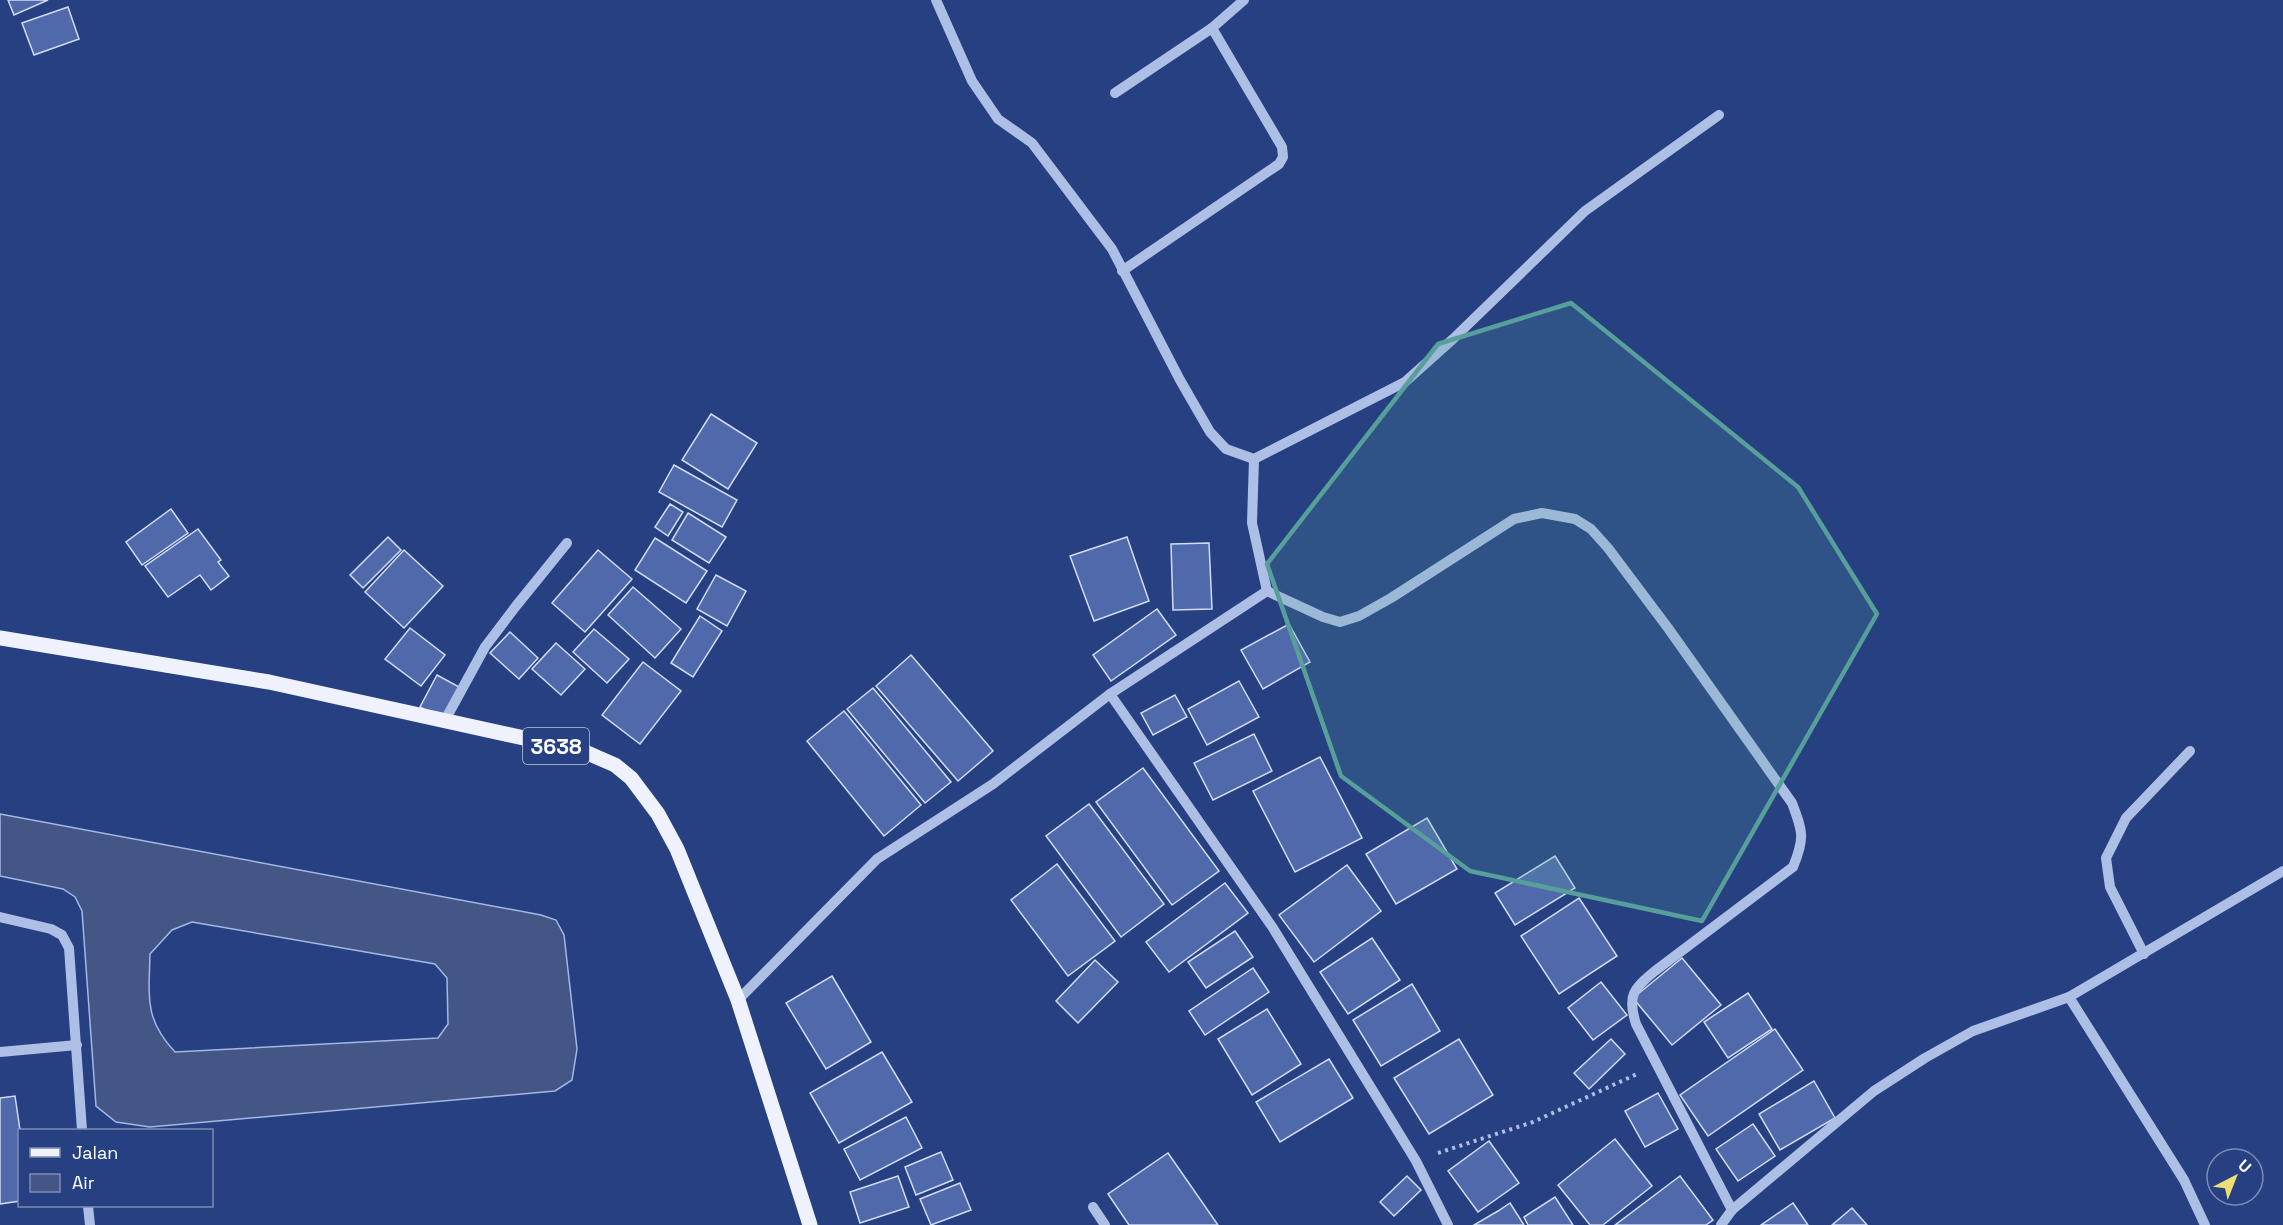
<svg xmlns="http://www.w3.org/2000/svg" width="2283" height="1225" font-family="'Space Grotesk',sans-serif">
  <rect width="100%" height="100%" fill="#264081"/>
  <path fill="#445686" stroke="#a2b8e7" stroke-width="1.5" fill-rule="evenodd" d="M0,814L541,915L556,920L564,935L577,1049L572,1080L555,1091L150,1127L116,1122L96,1106L82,911L75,897L63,889L0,876ZM192,922L435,964L447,978L448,1024L438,1038L175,1052C144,1019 149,997 150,954L172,930Z"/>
  <g fill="#4f69aa" stroke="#d1dcf5" stroke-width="1.5">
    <path d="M8,0H48L14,15Z"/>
    <path d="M68,7L79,39L34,55L22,23Z"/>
    <path d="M711,414L757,443L728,489L682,460Z"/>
    <path d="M674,465L737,500L722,527L659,492Z"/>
    <path d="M670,504L683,512L668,536L655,527Z"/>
    <path d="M171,509L188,533L142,565L126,542Z"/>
    <path d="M688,513L726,537L709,563L672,540Z"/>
    <path d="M198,529L221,560L218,562L229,576L211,590L200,575L168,597L145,566Z"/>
    <path d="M388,537L401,550L363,588L350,575Z"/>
    <path d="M1127,537L1149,601L1094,621L1070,556Z"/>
    <path d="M655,538L707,571L686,603L635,570Z"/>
    <path d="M1209,543L1212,609L1173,610L1171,544Z"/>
    <path d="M404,550L443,586L404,628L365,592Z"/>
    <path d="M598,550L632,579L585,632L552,603Z"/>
    <path d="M716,575L746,591L727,626L697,609Z"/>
    <path d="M633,587L681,629L655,658L608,615Z"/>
    <path d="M1157,609L1176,635L1111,681L1093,655Z"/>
    <path d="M700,616L722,631L693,677L671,663Z"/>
    <path d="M1289,624L1310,662L1263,689L1241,650Z"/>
    <path d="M410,628L445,655L421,686L385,659Z"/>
    <path d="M594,629L629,659L607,683L573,652Z"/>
    <path d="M510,632L538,658L519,679L490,653Z"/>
    <path d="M556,643L585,669L561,695L532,669Z"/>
    <path d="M911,655L993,751L958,781L876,686Z"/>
    <path d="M643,662L681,691L640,744L602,715Z"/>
    <path d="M437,675L461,688L444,720L420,707Z"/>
    <path d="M1239,681L1259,717L1207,745L1188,709Z"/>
    <path d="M873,688L951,782L925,803L847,709Z"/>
    <path d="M1175,695L1187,717L1153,735L1141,713Z"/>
    <path d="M844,711L921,805L884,836L807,741Z"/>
    <path d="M1254,734L1272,771L1213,800L1194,763Z"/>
    <path d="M1320,757L1362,838L1295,872L1253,791Z"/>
    <path d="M1143,768L1219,871L1172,905L1096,802Z"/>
    <path d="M1089,804L1164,904L1121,937L1046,836Z"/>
    <path d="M1427,818L1457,869L1396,904L1366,854Z"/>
    <path d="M1555,856L1575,888L1515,925L1495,893Z"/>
    <path d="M1057,864L1115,941L1068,976L1011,900Z"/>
    <path d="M1347,865L1381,911L1314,962L1279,915Z"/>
    <path d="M1225,883L1248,913L1169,972L1146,942Z"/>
    <path d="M1579,898L1617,956L1559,994L1521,936Z"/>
    <path d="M1235,931L1253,957L1206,988L1188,962Z"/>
    <path d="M1372,938L1400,980L1348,1014L1320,972Z"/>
    <path d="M1682,958L1721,1005L1672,1045L1633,998Z"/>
    <path d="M1095,960L1118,982L1078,1023L1056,1001Z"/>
    <path d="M1253,968L1269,992L1205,1035L1189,1011Z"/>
    <path d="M832,976L871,1042L826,1069L786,1003Z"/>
    <path d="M1601,982L1627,1015L1593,1040L1568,1008Z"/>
    <path d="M1412,984L1440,1031L1381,1066L1353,1020Z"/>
    <path d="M1748,993L1772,1029L1728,1058L1704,1022Z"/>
    <path d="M1267,1009L1301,1064L1252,1095L1218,1039Z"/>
    <path d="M1775,1029L1803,1070L1708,1136L1680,1095Z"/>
    <path d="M1459,1039L1493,1095L1429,1134L1394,1078Z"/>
    <path d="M1611,1039L1625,1054L1589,1089L1574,1073Z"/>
    <path d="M882,1052L912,1102L839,1143L810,1093Z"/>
    <path d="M1329,1059L1353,1098L1280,1142L1256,1102Z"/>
    <path d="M1814,1081L1835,1118L1780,1150L1759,1114Z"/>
    <path d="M1658,1093L1678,1129L1645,1147L1625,1111Z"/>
    <path d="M15,1096L20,1130V1201L0,1204V1098Z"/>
    <path d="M906,1117L922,1148L860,1180L844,1149Z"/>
    <path d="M1753,1124L1775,1156L1738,1181L1716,1149Z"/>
    <path d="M1615,1139L1652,1186L1603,1225H1590L1558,1185Z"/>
    <path d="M1489,1141L1519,1183L1478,1212L1448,1171Z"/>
    <path d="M941,1152L953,1180L916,1195L905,1167Z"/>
    <path d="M1168,1153L1218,1225H1129L1108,1194Z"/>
    <path d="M898,1176L909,1207L860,1223L850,1192Z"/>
    <path d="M1407,1176L1421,1190L1394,1216L1380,1202Z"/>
    <path d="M1680,1176L1713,1220L1706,1225H1615Z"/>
    <path d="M960,1183L971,1210L931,1225L920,1199Z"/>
    <path d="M1555,1197L1573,1225H1528L1524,1217Z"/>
    <path d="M1510,1203L1524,1225H1474L1498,1211Z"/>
    <path d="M1793,1203L1808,1225H1761Z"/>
    <path d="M1852,1208L1867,1225H1832Z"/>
  </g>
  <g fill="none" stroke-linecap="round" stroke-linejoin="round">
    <path stroke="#aebfe6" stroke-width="4" stroke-dasharray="3 4.5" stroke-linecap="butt" d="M1438,1153L1533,1122L1637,1074"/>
    <g stroke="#aebfe6" stroke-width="10">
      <path d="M936,0L972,81L998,119L1032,143L1112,249L1180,380L1210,432L1226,449L1254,459"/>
      <path d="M1115,93L1212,28"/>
      <path d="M1122,271L1279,164L1283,157L1282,147L1212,28L1244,0"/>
      <path d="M1267,591L1323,617L1340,622L1359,616L1391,598L1514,519L1542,513L1575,519L1591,529L1608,548L1668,628L1792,803C1803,832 1805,838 1793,867L1655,971C1633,989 1627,996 1636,1024L1732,1210"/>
      <path d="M1110,694L1273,928L1416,1161L1448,1225"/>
      <path d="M444,722L485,647L516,606L567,543"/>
      <path d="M0,917L51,929L62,935L69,948L82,1130"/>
      <path d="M2144,954L2110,887L2106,858L2126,818L2190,751"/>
      <path d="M2069,997L2283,871"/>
      <path d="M738,1000L877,859L993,784L1110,694L1267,591L1252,523L1254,459L1405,382L1453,339L1585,211L1719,115"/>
      <path d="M0,1052L77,1045"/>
      <path d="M88,1206L90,1225"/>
      <path d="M1093,1207L1105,1225"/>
      <path d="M1721,1225L1732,1210L1874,1091L1925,1058L1973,1031L2069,997L2184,1180L2205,1225"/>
    </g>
    <path stroke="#eff2fd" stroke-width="15" d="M0,638L269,682L583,751L615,765L631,778L658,814L677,849L738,1000L810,1225"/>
  </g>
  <path fill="#579f9a" fill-opacity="0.2" stroke="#579f9a" stroke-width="4.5" stroke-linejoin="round" d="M1571,303L1798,487L1877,614L1702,921L1470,871L1341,776L1267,564L1438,344Z"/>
  <g text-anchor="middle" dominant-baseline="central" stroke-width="4.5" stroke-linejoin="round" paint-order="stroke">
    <rect fill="#264081" stroke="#bec6d9" stroke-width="1.5" x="523" y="728" width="66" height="36" rx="4.5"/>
    <g font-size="21" font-weight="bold" fill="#fff">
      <text x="556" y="746">3638</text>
    </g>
  </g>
  <rect x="18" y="1129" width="195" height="78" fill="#264081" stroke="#7d8cb3" stroke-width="1.5"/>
  <rect x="30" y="1148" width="30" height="9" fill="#eff2fd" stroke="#7d8cb3" stroke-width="1.5"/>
  <text x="72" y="1159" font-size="18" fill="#ffffff">Jalan</text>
  <rect x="30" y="1174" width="30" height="18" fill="#445686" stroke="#7d8cb3" stroke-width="1.5"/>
  <text x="72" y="1189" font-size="18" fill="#ffffff">Air</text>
  <g transform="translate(2235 1177) rotate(42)"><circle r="28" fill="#264081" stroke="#7d8cb3" stroke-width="1.5"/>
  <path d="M0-4.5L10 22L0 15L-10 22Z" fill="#efde73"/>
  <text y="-9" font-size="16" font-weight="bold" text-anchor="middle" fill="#ffffff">U</text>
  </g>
</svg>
